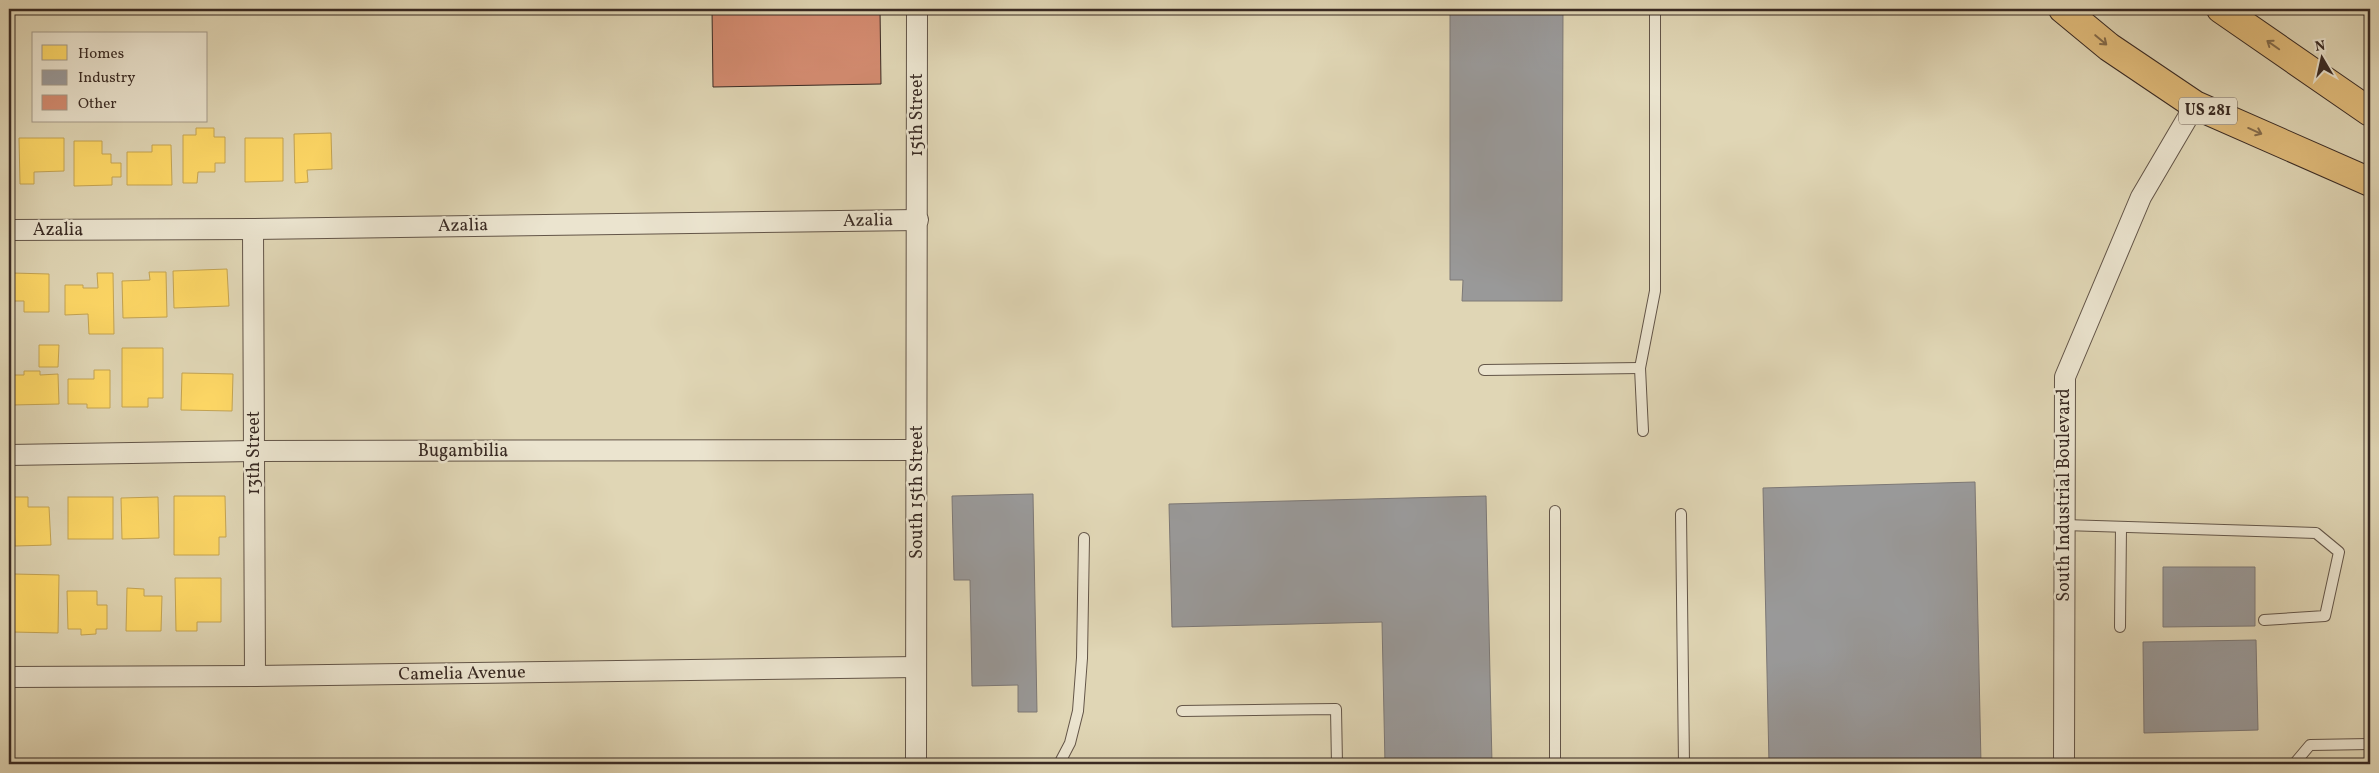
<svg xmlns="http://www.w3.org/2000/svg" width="2379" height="773" font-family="Vollkorn,serif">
  <rect width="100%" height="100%" fill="#e0d6b5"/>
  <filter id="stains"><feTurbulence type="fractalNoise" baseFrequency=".004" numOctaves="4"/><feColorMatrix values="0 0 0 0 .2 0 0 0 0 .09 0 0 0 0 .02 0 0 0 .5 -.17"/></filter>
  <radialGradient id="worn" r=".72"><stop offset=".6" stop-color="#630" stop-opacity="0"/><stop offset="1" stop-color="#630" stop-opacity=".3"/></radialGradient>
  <g fill="#ffd966" stroke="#c4a452">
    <path d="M196,128H214V137H225V163H215V172H198L197,183H183V135H196Z"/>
    <path d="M331,133L332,169L307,170L308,182L295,183L294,134Z"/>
    <path d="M19,138H64V171L34,172V184H20Z"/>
    <path d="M245,138H283V181L245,182Z"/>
    <path d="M74,141H102V154H111V163H121V177H112V185L74,186Z"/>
    <path d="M152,145H171L172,185H127V152H152Z"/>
    <path d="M227,269L229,306L174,308L173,271Z"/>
    <path d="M149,272H166L167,317L123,318L122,281L150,280Z"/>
    <path d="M12,273L49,274V312H24V301H11Z"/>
    <path d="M97,273H113L114,334H89L88,314L65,315V285H83V288H98Z"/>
    <path d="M39,345H59L58,367H39Z"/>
    <path d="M122,348H163V398H148V407H122Z"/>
    <path d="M94,370H110V408H87V404H68V379H94Z"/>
    <path d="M24,371H40V375L58,374L59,404L12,405L11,375H24Z"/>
    <path d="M182,373L233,374L232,411L181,410Z"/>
    <path d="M174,496H225L226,537H219V555H174Z"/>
    <path d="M13,497H28V507H49L51,545L15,546Z"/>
    <rect x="68" y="497" width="45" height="42"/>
    <path d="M158,497L159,538L122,539L121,498Z"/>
    <path d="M14,574L59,575L58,633L13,632Z"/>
    <path d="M175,578H221V622H197V631H176Z"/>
    <path d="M127,588L144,589V596H162L161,631H126Z"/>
    <path d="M67,591H97V605H107V629H96V634L81,635V629H68Z"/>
  </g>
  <g fill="#999" stroke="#7c7876">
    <path d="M1450,9H1563L1562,301H1462L1463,280H1450Z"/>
    <path d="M1975,482L1981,764H1769L1763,488Z"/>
    <path d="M1033,494L1037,712H1018V685L972,686L970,580H954L952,496Z"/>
    <path d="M1486,496L1492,764H1385L1382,622L1172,627L1169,504Z"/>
    <path d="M2163,567H2255V626L2163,627Z"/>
    <path d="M2256,640L2258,730L2144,733L2143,642Z"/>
  </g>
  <path fill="#d38b70" stroke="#392a23" d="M712,9H880L881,84L713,87Z"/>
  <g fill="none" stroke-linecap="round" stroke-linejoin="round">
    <g stroke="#635548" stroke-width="12">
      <g id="lane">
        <path d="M2365,9L2370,12"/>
        <path d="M1484,370L1640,368"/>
        <path d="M1643,431L1640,368L1655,291V9"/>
        <path d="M1681,514L1684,764"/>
        <path d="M2064,525L2316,533L2339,552L2325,616L2264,620"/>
        <path d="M2120,627L2121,527"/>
        <path d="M1182,711L1336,709L1337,764"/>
        <path d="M1059,764L1070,743L1078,711L1082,658L1084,538"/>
        <path d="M1555,764V511"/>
        <path d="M2294,764L2310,745L2370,744"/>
      </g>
    </g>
    <g stroke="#635548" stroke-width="22">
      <g id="street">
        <path d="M253,229L255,676"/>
        <path d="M9,230L253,229L918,220"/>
        <path d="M9,455L254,451L917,450"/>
        <path d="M9,677L255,676L916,667"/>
        <path d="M916,764L917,9"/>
        <path d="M2064,764L2065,377L2141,197L2195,105"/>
      </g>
    </g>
    <g stroke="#392a23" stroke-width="30">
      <g id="primary">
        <path d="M2063,9L2109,47L2195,105L2370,182"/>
        <path d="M2221,9L2370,112"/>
      </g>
    </g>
    <use href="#lane" stroke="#ebe4cf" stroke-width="10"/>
    <use href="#street" stroke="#ebe4cf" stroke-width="20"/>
    <use href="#primary" stroke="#e0bb7a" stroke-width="28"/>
  </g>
  <defs><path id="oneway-shaft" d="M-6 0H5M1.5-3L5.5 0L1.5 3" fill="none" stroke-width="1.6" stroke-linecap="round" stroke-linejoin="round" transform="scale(1.25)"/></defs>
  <g stroke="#846b4a">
    <use href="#oneway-shaft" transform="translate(2101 40) rotate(40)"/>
    <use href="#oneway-shaft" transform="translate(2273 45) rotate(-145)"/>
    <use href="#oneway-shaft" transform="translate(2255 131) rotate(24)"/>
  </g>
  <g text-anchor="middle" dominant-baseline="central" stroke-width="5" stroke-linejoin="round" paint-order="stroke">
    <rect fill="#ebe4cf" stroke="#6e6257" stroke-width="1" x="2179" y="97.5" width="58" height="27" rx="4"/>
    <g font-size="16" font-weight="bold" fill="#392a23">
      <text x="2208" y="111">US 281</text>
    </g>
    <g font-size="18" fill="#392a23" stroke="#ebe4cf">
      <text transform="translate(917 115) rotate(-90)">15th Street</text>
      <text transform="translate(868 221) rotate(-1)">Azalia</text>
      <text transform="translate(463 226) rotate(-1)">Azalia</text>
      <text x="58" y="230">Azalia</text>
      <text x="463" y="451">Bugambilia</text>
      <text transform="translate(254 453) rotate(-90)">13th Street</text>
      <text transform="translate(917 492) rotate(-90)">South 15th Street</text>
      <text transform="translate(2064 495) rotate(-90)">South Industrial Boulevard</text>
      <text transform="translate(462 674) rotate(-1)">Camelia Avenue</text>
    </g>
  </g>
  <rect width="2379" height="773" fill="none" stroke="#e0d6b5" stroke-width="30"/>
  <rect x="10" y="10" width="2359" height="753" fill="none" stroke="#392a23" stroke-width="2.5"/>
  <rect x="15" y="15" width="2349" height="743" fill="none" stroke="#392a23"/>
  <rect x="32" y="32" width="175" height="90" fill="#ebe4cf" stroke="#a49a8a"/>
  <rect x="42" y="45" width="25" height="15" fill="#ffd966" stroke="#a49a8a"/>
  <text x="78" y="58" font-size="15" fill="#392a23">Homes</text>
  <rect x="42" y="70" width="25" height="15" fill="#999999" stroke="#a49a8a"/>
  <text x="78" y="82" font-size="15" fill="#392a23">Industry</text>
  <rect x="42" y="95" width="25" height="15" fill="#d38b70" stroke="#a49a8a"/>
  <text x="78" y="108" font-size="15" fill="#392a23">Other</text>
  <g transform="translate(2322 58) rotate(351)" stroke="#ebe4cf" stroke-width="4" paint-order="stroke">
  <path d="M0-4L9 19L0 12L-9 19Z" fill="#392a23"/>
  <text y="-8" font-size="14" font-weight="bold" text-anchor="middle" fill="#392a23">N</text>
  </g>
  <rect width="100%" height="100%" filter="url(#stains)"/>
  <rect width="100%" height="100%" fill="url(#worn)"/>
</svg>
